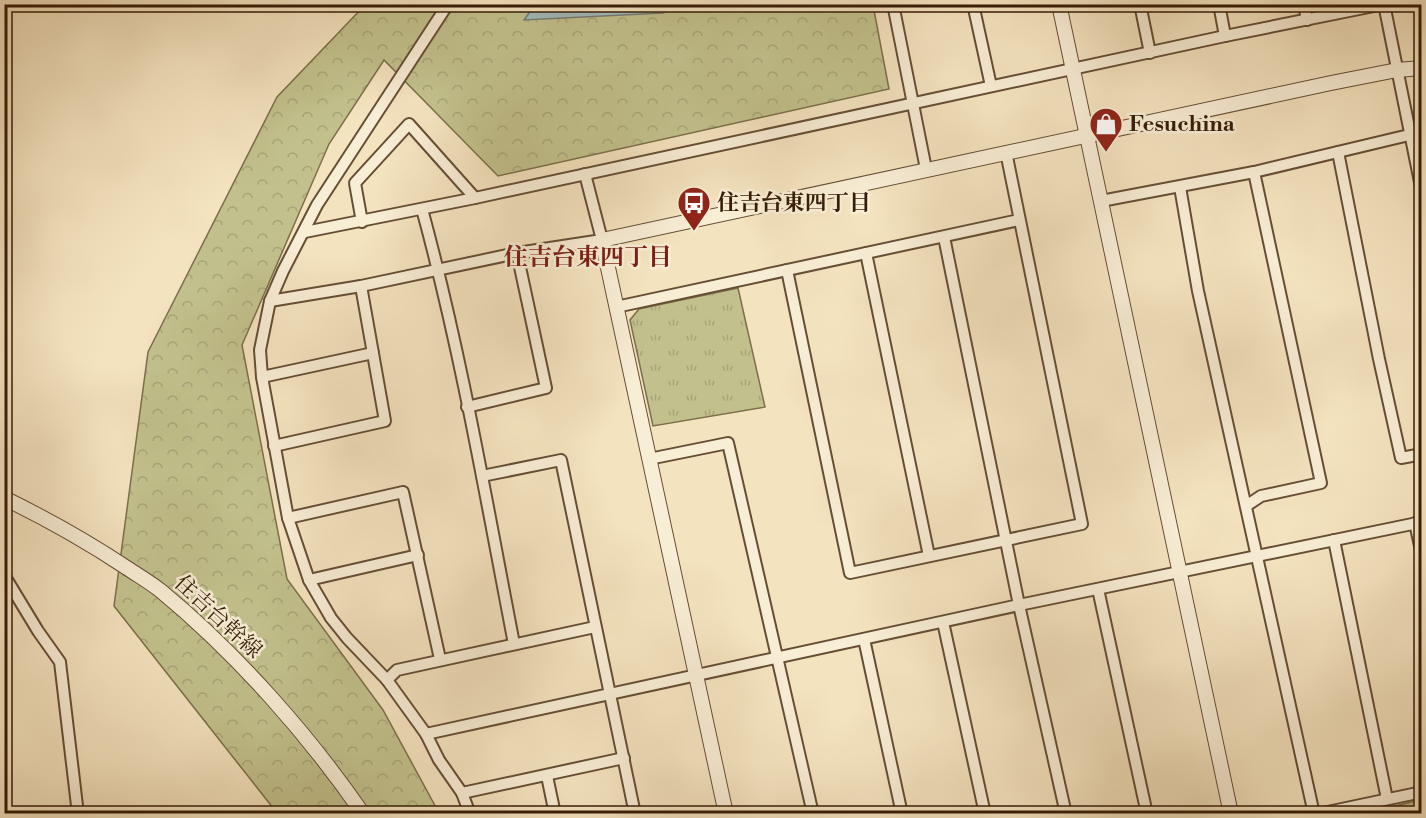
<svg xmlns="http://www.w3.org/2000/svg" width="1426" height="818" font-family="'Libre Bodoni','Noto Serif JP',serif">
  <defs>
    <pattern id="grass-tufts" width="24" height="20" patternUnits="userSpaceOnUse" patternTransform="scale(1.5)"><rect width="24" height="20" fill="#c2c18d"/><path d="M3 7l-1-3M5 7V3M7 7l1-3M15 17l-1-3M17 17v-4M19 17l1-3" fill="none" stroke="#a7a578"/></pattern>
    <pattern id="forest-crowns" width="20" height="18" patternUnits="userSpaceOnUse" patternTransform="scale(1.5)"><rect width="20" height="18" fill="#c2c18d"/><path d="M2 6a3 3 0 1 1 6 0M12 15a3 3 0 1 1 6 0" fill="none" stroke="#a7a578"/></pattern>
  </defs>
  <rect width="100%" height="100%" fill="#f4e3bf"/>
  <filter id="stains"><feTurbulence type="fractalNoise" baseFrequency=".00333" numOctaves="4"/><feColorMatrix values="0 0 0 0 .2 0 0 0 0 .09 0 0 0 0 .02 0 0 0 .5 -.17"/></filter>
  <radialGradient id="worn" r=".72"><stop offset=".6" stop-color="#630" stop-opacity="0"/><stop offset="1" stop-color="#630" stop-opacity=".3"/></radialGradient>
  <g fill="url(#grass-tufts)" stroke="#7c6f4a" stroke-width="1.5">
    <path d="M738,288L765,407L653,426L630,320L639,309Z"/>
    <path d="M1421,800V813H1364Z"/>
  </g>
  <path fill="url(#forest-crowns)" stroke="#7c6f4a" stroke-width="1.5" d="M365,5H873L889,89L498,176L384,60L329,144L242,345L287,579L383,710L439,813H277L114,606L148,352L277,97Z"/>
  <path fill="#a1bbbd" stroke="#767c74" stroke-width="1.5" d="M535,5V4L677,5L663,13L524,20Z"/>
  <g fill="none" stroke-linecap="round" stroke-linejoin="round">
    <g stroke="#664e35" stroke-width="14">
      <g id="minor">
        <path d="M448,4L317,205L283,271L270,301L260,350L262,377L288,518L309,580L331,618L347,638L387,680L426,734L439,760L462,793L470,814"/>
        <path d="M893,4L926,169"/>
        <path d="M973,4L991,86"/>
        <path d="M1140,4L1150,53"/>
        <path d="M1219,4L1225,36"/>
        <path d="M1304,4L1307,20"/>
        <path d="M1384,4L1422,192"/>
        <path d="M1338,152L1379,359L1401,458L1422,454"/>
        <path d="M1180,187L1198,291L1314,814"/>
        <path d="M1101,201L1254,172L1409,135"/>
        <path d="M422,209C461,352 486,499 514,644"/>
        <path d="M362,222L355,183L409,124L475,198"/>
        <path d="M305,232L475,198L1225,36L1384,4"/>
        <path d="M944,237L1019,605L1066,814"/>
        <path d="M866,253L929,556"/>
        <path d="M787,270L850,573L1082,524L1006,152"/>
        <path d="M270,301L361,286L517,253L602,240L585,174"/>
        <path d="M616,307L1019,220"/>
        <path d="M262,377L373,353"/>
        <path d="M467,407L546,388L517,253"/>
        <path d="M274,446L385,421L361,286"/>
        <path d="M649,459L728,443L813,814"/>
        <path d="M482,476L561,460L635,814"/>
        <path d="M1246,506L1261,496L1321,483L1254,172"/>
        <path d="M288,518L403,492L440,659"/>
        <path d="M1415,523L1422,555"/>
        <path d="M1334,540L1387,799"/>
        <path d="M4,575L38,631L60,662L78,814"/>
        <path d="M309,580L418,555"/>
        <path d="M1098,589L1147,814"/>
        <path d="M943,622L985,814"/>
        <path d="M864,639L902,814"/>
        <path d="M387,680L397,670L595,627"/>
        <path d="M426,734L1019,605L1422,522"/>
        <path d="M547,776L555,814"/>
        <path d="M462,793L624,758"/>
        <path d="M1318,814L1422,792"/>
      </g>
    </g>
    <g stroke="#664e35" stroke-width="16">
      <g id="tertiary">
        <path d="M1059,4L1231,814"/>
        <path d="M4,498C47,519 88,542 127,568C139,576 151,583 161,591C236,653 308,734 363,814"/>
        <path d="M726,814L602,240L1331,83L1397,70L1422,68"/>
      </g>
    </g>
    <use href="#minor" stroke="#f8edd5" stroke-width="10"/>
    <use href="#tertiary" stroke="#f8edd5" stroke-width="14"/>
  </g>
  <defs>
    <g id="shop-pin" transform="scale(1.725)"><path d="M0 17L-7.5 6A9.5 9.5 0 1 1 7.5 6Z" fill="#8f2418" stroke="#f8edd5"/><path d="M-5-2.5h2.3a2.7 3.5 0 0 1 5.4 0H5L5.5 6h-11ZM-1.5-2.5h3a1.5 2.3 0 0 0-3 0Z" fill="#fff"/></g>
    <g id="bus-pin" transform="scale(1.725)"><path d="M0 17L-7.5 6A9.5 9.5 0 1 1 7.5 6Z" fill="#8f2418" stroke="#f8edd5"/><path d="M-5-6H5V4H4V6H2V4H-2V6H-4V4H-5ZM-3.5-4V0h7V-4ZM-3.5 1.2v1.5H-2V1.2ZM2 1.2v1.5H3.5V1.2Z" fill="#fff"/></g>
  </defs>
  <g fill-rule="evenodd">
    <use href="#shop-pin" x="1106" y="124"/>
    <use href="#bus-pin" x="694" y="203"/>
  </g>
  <g text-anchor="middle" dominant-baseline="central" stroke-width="5" stroke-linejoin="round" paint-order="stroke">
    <g font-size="22" font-weight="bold" fill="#361d07" stroke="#f8edd5" text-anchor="start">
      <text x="1129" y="124">Fesuchina</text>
      <text x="717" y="203">住吉台東四丁目</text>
    </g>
    <g font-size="22" fill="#361d07" stroke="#f8edd5">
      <text transform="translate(218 617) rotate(43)">住吉台幹線</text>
    </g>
    <g font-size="24" font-weight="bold" fill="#7a1f14" stroke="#f8edd5">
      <text x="588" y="258">住吉台東四丁目</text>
    </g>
  </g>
  <rect width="1426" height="818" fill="none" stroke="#f4e3bf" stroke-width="24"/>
  <rect x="6" y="6" width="1414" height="806" fill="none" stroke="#361d07" stroke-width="3"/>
  <rect x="12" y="12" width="1402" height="794" fill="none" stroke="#361d07" stroke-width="1.5"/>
  <rect width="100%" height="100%" filter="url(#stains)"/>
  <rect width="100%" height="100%" fill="url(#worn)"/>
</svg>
